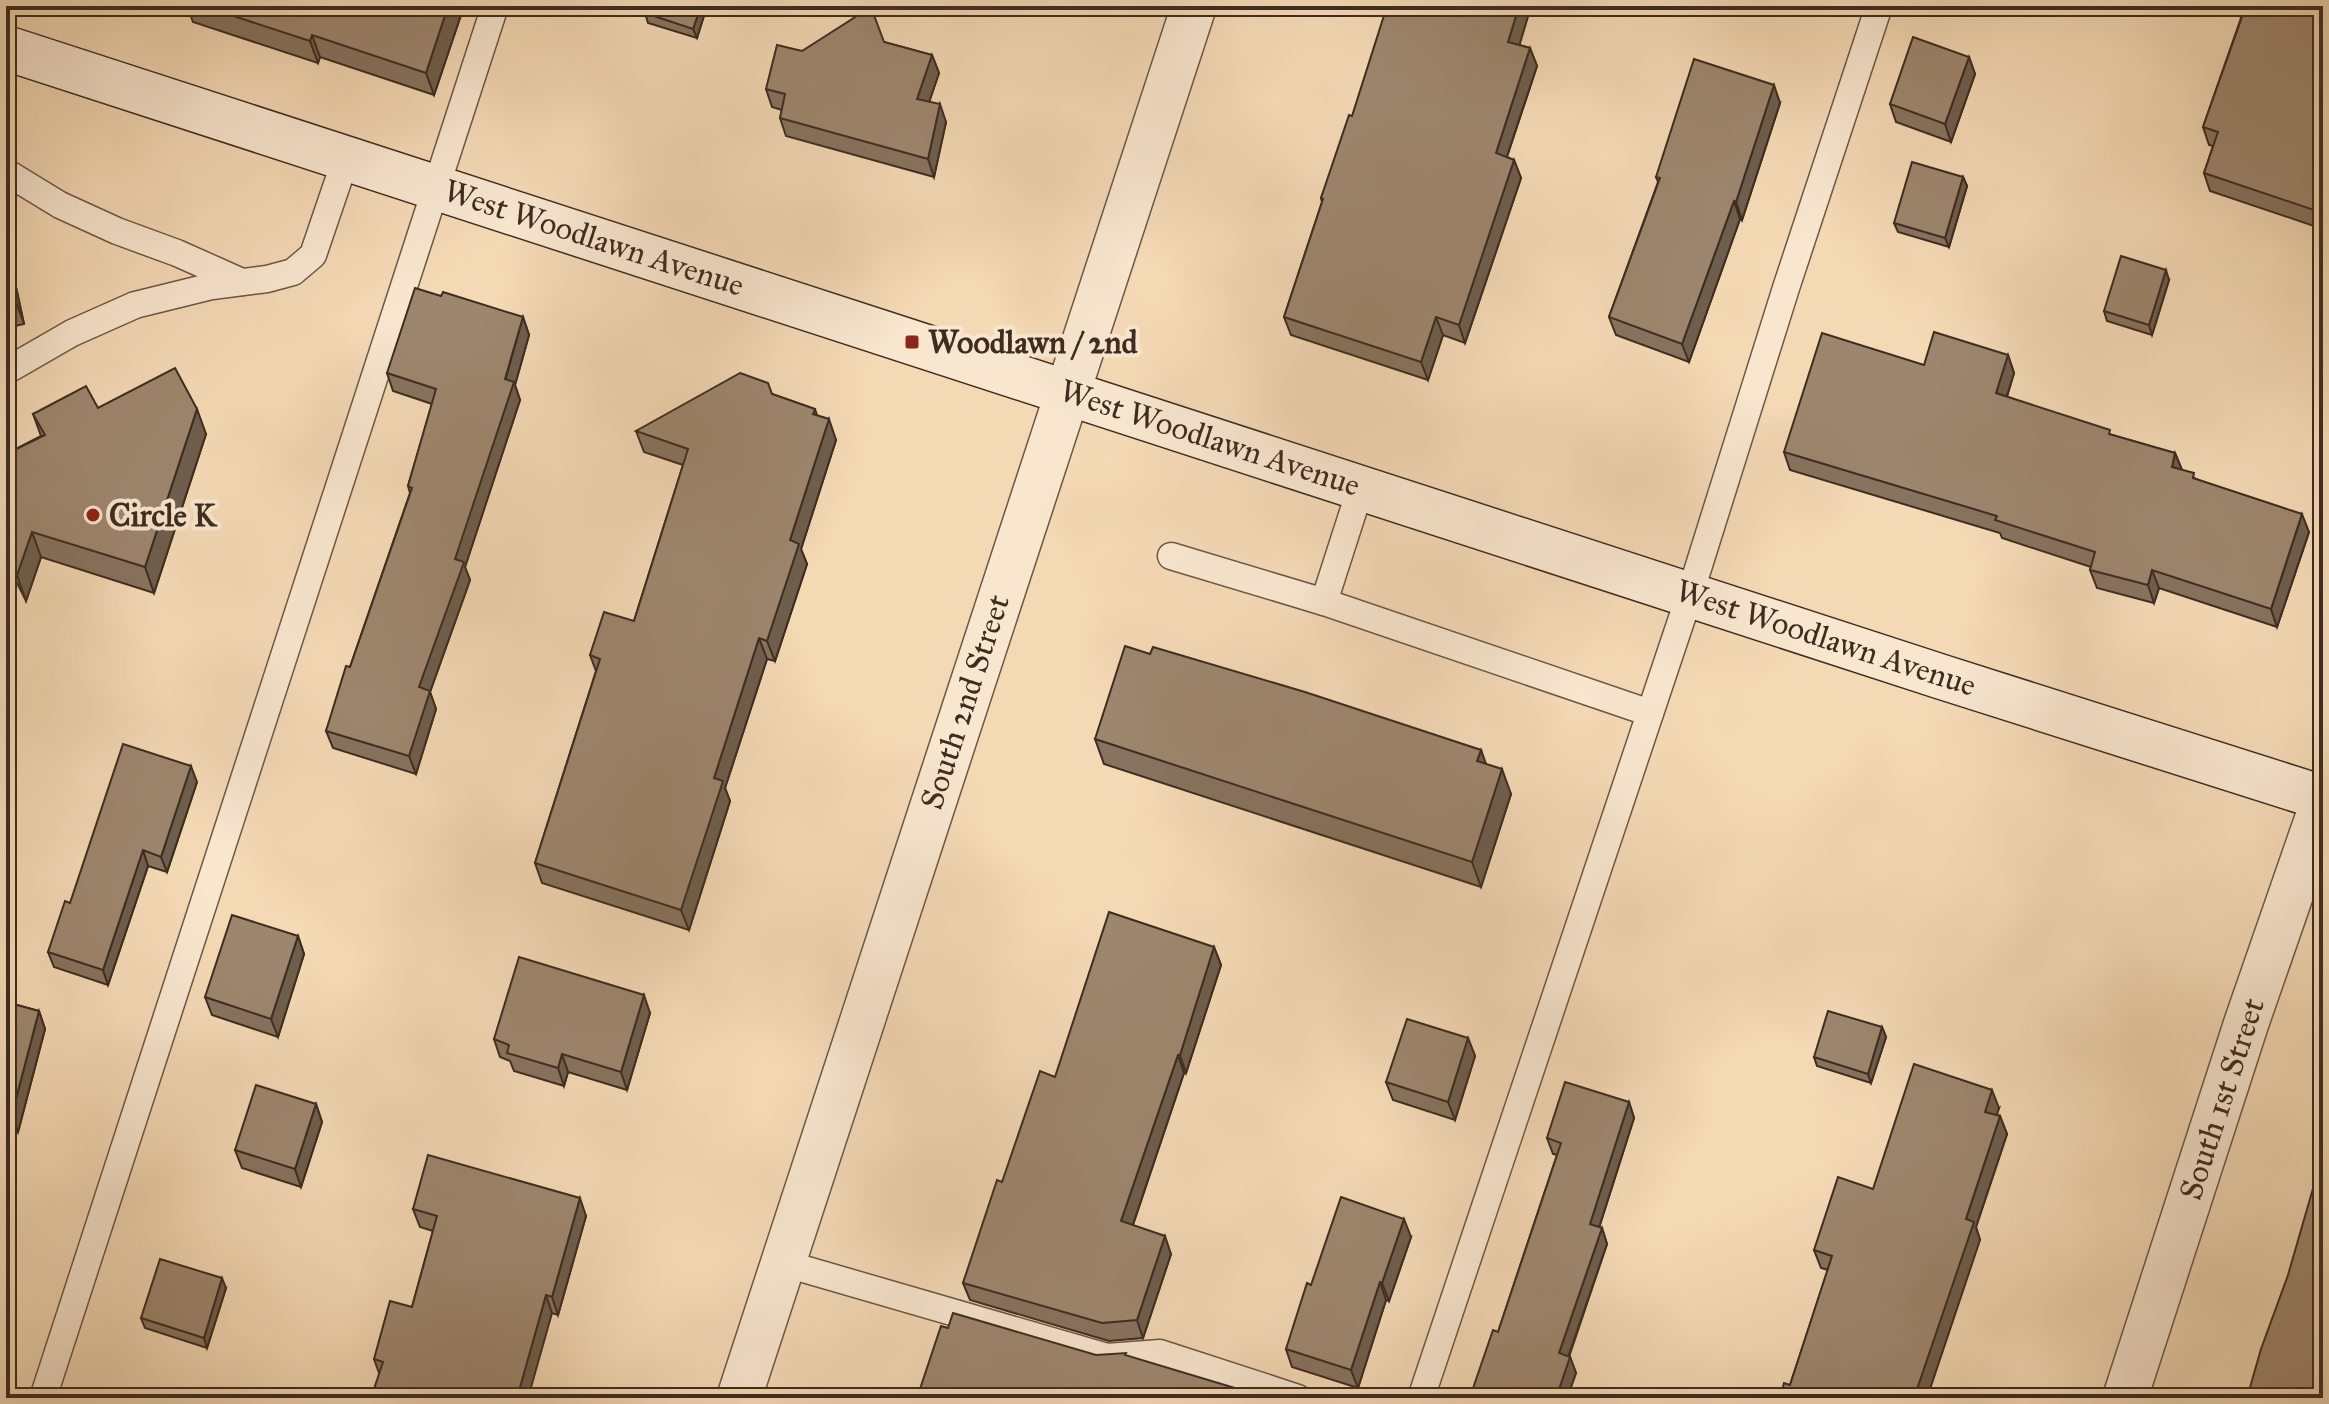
<svg xmlns="http://www.w3.org/2000/svg" width="2329" height="1404" font-family="'IM FELL Great Primer',serif">
  <rect width="100%" height="100%" fill="#f4d9b5"/>
  <filter id="stains"><feTurbulence type="fractalNoise" baseFrequency=".0025" numOctaves="4"/><feColorMatrix values="0 0 0 0 .2 0 0 0 0 .09 0 0 0 0 .02 0 0 0 .5 -.17"/></filter>
  <radialGradient id="worn" r=".72"><stop offset=".6" stop-color="#630" stop-opacity="0"/><stop offset="1" stop-color="#630" stop-opacity=".3"/></radialGradient>
  <g fill="none" stroke-linecap="round" stroke-linejoin="round">
    <g stroke="#6c5746" stroke-width="29">
      <g id="lane">
        <path d="M6,172L60,205L117,231L177,253L242,282"/>
        <path d="M6,371L72,333L135,305L212,286L267,279L293,272L313,255L346,158"/>
        <path d="M1171,556L1324,602L1361,487"/>
        <path d="M1324,602L1650,713"/>
        <path d="M783,1263L1107,1357L1160,1353L1298,1398"/>
        <path d="M43,1398L495,6"/>
        <path d="M1421,1398L1690,594L1786,288L1879,6"/>
      </g>
    </g>
    <g stroke="#6c5746" stroke-width="47">
      <g id="street">
        <path d="M739,1398L1194,6"/>
        <path d="M2125,1398L2246,1024L2323,802"/>
      </g>
    </g>
    <g stroke="#3e2c21" stroke-width="47">
      <path id="secondary" d="M6,48L1942,677L2323,798"/>
    </g>
    <use href="#lane" stroke="#f8e6cf" stroke-width="26"/>
    <use href="#street" stroke="#f8e6cf" stroke-width="44"/>
    <use href="#secondary" stroke="#f8e6cf" stroke-width="44"/>
  </g>
  <g fill="#87735f" stroke="#3e2c21" stroke-width="2">
    <path d="M187,6H464L434,95L320,57L318,63L193,22Z"/>
    <path d="M647,6H707L697,38L648,23L645,13Z"/>
    <path d="M1531,6L1519,45L1530,48L1537,66L1507,157L1514,160L1521,178L1465,343L1443,335L1428,380L1291,335L1284,317L1322,202L1321,198L1352,116Z"/>
    <path d="M2323,6V229L2210,191L2204,173L2213,146L2209,145L2203,127L2241,18L2239,13Z"/>
    <path d="M884,42L932,55L939,73L929,102L946,122L934,177L786,136L780,118L782,110L772,107L766,89L802,51Z"/>
    <path d="M1969,57L1975,74L1951,142L1896,122L1890,104Z"/>
    <path d="M1780,103L1742,220L1740,219L1689,362L1616,335L1609,317L1658,182L1656,177Z"/>
    <path d="M1963,177L1967,186L1949,247L1898,232L1894,223Z"/>
    <path d="M6,241L24,324L6,328Z"/>
    <path d="M2169,280L2152,335L2107,321L2104,311Z"/>
    <path d="M523,317L529,335L515,385L520,400L465,567L470,580L430,692L436,709L416,774L333,748L326,731L350,667L410,493L408,486L432,404L393,391L387,373Z"/>
    <path d="M2008,355L2014,373L2007,397L2112,435L2175,453L2182,470L2196,479L2309,532L2277,627L2159,588L2154,603L2097,588L2090,570L2091,567L2002,538L2000,533L1790,470L1784,452L1924,365Z"/>
    <path d="M772,394L815,409L817,415L836,440L801,549L807,564L775,661L767,659L725,788L730,801L689,930L542,883L535,863L596,671L590,655L634,621L683,465L644,452L636,431Z"/>
    <path d="M98,408L206,434L154,593L41,557L26,601L6,561V454L41,436L33,414Z"/>
    <path d="M1095,739L1481,750L1485,763L1511,794L1481,887L1104,764Z"/>
    <path d="M197,782L167,872L148,866L108,985L54,967L48,952L70,903Z"/>
    <path d="M298,936L304,954L278,1037L212,1015L205,997Z"/>
    <path d="M1214,947L1221,965L1186,1073H1184L1133,1225L1171,1254L1143,1338L1109,1341L970,1300L963,1283L1002,1182L1055,1077Z"/>
    <path d="M6,1002L39,1011L45,1029L18,1132L6,1129Z"/>
    <path d="M650,1013L627,1090L568,1072L564,1086L514,1071L510,1061L500,1057L494,1039Z"/>
    <path d="M1882,1027L1886,1037L1871,1083L1817,1066L1814,1057Z"/>
    <path d="M1468,1038L1475,1056L1455,1120L1393,1100L1386,1082Z"/>
    <path d="M1629,1102L1634,1118L1599,1228H1602L1607,1244L1569,1357H1570L1576,1373L1567,1398H1470L1498,1332L1557,1155L1553,1154L1547,1138Z"/>
    <path d="M316,1104L322,1122L301,1187L242,1168L235,1150Z"/>
    <path d="M1999,1108L1996,1115L2000,1116L2007,1134L1976,1227L1980,1240L1790,1385L1828,1270L1821,1268L1814,1250L1873,1189Z"/>
    <path d="M413,1209L586,1216L558,1315L552,1313L379,1373L374,1359L412,1307L433,1231L420,1227Z"/>
    <path d="M1411,1237L1389,1301L1386,1300L1358,1388L1292,1367L1286,1349L1311,1285Z"/>
    <path d="M226,1288L207,1348L145,1328L141,1318Z"/>
  </g>
  <g fill="#6e5e4d" stroke="#3e2c21" stroke-width="2">
    <path d="M448,6H464L434,95L426,73Z"/>
    <path d="M701,6H707L697,38L693,29Z"/>
    <path d="M1519,6H1531L1515,60L1508,42Z"/>
    <path d="M312,35L320,57L318,63L310,41Z"/>
    <path d="M1530,48L1537,66L1502,171L1496,153Z"/>
    <path d="M932,55L939,73L924,117L917,99Z"/>
    <path d="M1969,57L1975,74L1951,142L1945,124Z"/>
    <path d="M1774,85L1780,103L1742,220L1736,202Z"/>
    <path d="M940,104L946,122L934,177L928,159Z"/>
    <path d="M1514,160L1521,178L1465,343L1459,325Z"/>
    <path d="M1963,177L1967,186L1949,247L1945,238Z"/>
    <path d="M1734,201L1740,219L1689,362L1682,344Z"/>
    <path d="M6,241L24,324L15,299L6,258Z"/>
    <path d="M2166,270L2169,280L2152,335L2149,325Z"/>
    <path d="M523,317L529,335L515,385L520,400L465,567L470,580L430,692L436,709L416,774L409,756L419,687Z"/>
    <path d="M1436,317L1443,335L1428,380L1421,362Z"/>
    <path d="M2008,355L2014,373L2002,411L1996,393Z"/>
    <path d="M197,409L206,434L154,593L145,567Z"/>
    <path d="M829,419L836,440L801,549L807,564L775,661L767,641L790,540Z"/>
    <path d="M2175,453L2182,470L2172,467Z"/>
    <path d="M2302,514L2309,532L2277,627L2271,609Z"/>
    <path d="M32,532L41,557L26,601L17,575Z"/>
    <path d="M2152,570L2159,588L2154,603L2148,585Z"/>
    <path d="M759,638L767,659L725,788L730,801L689,930L681,910L714,778Z"/>
    <path d="M1481,750L1490,775L1477,761Z"/>
    <path d="M191,766L197,782L167,872L161,857Z"/>
    <path d="M1502,769L1511,794L1481,887L1472,862Z"/>
    <path d="M143,850L148,866L108,985L103,970Z"/>
    <path d="M298,936L304,954L278,1037L271,1019Z"/>
    <path d="M1214,947L1221,965L1186,1073L1180,1055Z"/>
    <path d="M644,995L650,1013L627,1090L621,1072Z"/>
    <path d="M39,1011L45,1029L18,1132L12,1114Z"/>
    <path d="M1882,1027L1886,1037L1871,1083L1868,1074Z"/>
    <path d="M1468,1038L1475,1056L1455,1120L1448,1102Z"/>
    <path d="M562,1054L568,1072L564,1086L558,1068Z"/>
    <path d="M1178,1055L1184,1073L1128,1239L1121,1221Z"/>
    <path d="M1992,1090L1999,1108L1992,1130L1985,1112Z"/>
    <path d="M1629,1102L1634,1118L1595,1240L1590,1224Z"/>
    <path d="M316,1104L322,1122L301,1187L295,1169Z"/>
    <path d="M2000,1116L2007,1134L1976,1227L1980,1240L1927,1398H1914L1966,1219Z"/>
    <path d="M580,1198L586,1216L558,1315L552,1297Z"/>
    <path d="M1404,1219L1411,1237L1389,1301L1382,1283Z"/>
    <path d="M1602,1228L1607,1244L1564,1369L1559,1353Z"/>
    <path d="M1165,1236L1171,1254L1143,1338L1137,1320Z"/>
    <path d="M222,1278L226,1288L207,1348L204,1338Z"/>
    <path d="M1380,1282L1386,1300L1358,1388L1351,1370Z"/>
    <path d="M546,1295L552,1313L528,1398H517Z"/>
    <path d="M1570,1357L1576,1373L1567,1398H1556Z"/>
  </g>
  <g fill="#9d866e" stroke="#3e2c21" stroke-width="2">
    <path d="M203,6H448L426,73L312,35L310,41Z"/>
    <path d="M647,6H701L693,29L645,13Z"/>
    <path d="M1387,6H1519L1508,42L1530,48L1496,153L1514,160L1459,325L1436,317L1421,362L1284,317L1323,199L1321,198L1349,115L1352,116Z"/>
    <path d="M2241,6H2323V213L2204,173L2218,132L2203,127L2243,14L2239,13Z"/>
    <path d="M871,7L884,42L932,55L917,99L940,104L928,159L780,118L785,94L766,89L777,45L802,51Z"/>
    <path d="M1913,37L1969,57L1945,124L1890,104Z"/>
    <path d="M1694,59L1774,85L1736,202L1734,201L1682,344L1609,317L1660,178L1656,177Z"/>
    <path d="M1912,162L1963,177L1945,238L1894,223Z"/>
    <path d="M2121,256L2166,270L2149,325L2104,311Z"/>
    <path d="M6,258L15,299L6,301Z"/>
    <path d="M415,288L441,296L443,292L523,317L505,379L514,382L455,559L464,562L419,687L430,691L409,756L326,731L346,666L350,667L412,488L408,486L436,389L387,373Z"/>
    <path d="M1934,332L2008,355L1996,393L2110,430L2109,434L2175,453L2172,467L2194,473L2193,478L2302,514L2271,609L2152,570L2148,585L2090,570L2095,552L1995,520L1997,516L1784,452L1822,333L1924,365Z"/>
    <path d="M175,368L197,409L145,567L32,532L17,575L6,554V454L45,435L33,414L86,386L98,408Z"/>
    <path d="M740,373L768,383L772,394L815,409L813,414L829,419L790,540L799,544L767,641L759,638L714,778L723,781L681,910L535,863L600,659L590,655L604,612L634,621L688,449L636,431Z"/>
    <path d="M1125,646L1150,654L1153,647L1305,692L1481,750L1477,761L1502,769L1472,862L1095,739Z"/>
    <path d="M123,744L191,766L161,857L143,850L103,970L48,952L65,901L70,903Z"/>
    <path d="M1109,912L1214,947L1180,1055H1178L1121,1221L1165,1236L1137,1320L1102,1323L963,1283L997,1180L1002,1182L1040,1071L1055,1077Z"/>
    <path d="M232,915L298,936L271,1019L205,997Z"/>
    <path d="M519,957L644,995L621,1072L562,1054L558,1068L507,1053L509,1045L494,1039Z"/>
    <path d="M6,1002L39,1011L12,1114L6,1113Z"/>
    <path d="M1828,1011L1882,1027L1868,1074L1814,1057Z"/>
    <path d="M1407,1019L1468,1038L1448,1102L1386,1082Z"/>
    <path d="M1914,1064L1992,1090L1985,1112L2000,1116L1966,1219L1974,1222L1914,1398H1780L1784,1383L1790,1385L1832,1256L1814,1250L1838,1177L1873,1189Z"/>
    <path d="M1565,1082L1629,1102L1590,1224L1602,1228L1559,1353L1570,1357L1556,1398H1474L1470,1397L1493,1330L1498,1332L1561,1143L1547,1138Z"/>
    <path d="M256,1085L316,1104L295,1169L235,1150Z"/>
    <path d="M428,1155L580,1198L552,1297L546,1295L517,1398H371L383,1362L374,1359L390,1301L412,1307L437,1216L413,1209Z"/>
    <path d="M2316,1178L2323,1181V1398H2247L2261,1349L2288,1275Z"/>
    <path d="M1341,1197L1404,1219L1382,1283L1380,1282L1351,1370L1286,1349L1307,1283L1311,1285Z"/>
    <path d="M160,1259L222,1278L204,1338L141,1318Z"/>
    <path d="M953,1313L1096,1355L1126,1353L1125,1355L1268,1398H917L941,1326L948,1328Z"/>
  </g>
  <g fill="#8f2418" stroke="#f8e6cf" stroke-width="3">
    <rect x="904" y="334" width="16" height="16" rx="4"/>
    <circle cx="93" cy="515" r="8"/>
  </g>
  <g text-anchor="middle" dominant-baseline="central" stroke-width="8" stroke-linejoin="round" paint-order="stroke">
    <g font-size="32" fill="#3e2c21" stroke="#f8e6cf">
      <text transform="translate(594 238) rotate(18)">West Woodlawn Avenue</text>
      <text transform="translate(1210 438) rotate(18)">West Woodlawn Avenue</text>
      <text transform="translate(1826 638) rotate(18)">West Woodlawn Avenue</text>
      <text transform="translate(965 702) rotate(-72)">South 2nd Street</text>
      <text transform="translate(2222 1099) rotate(-72)">South 1st Street</text>
    </g>
    <g font-size="32" font-weight="bold" fill="#3e2c21" stroke="#f8e6cf" text-anchor="start">
      <text x="928" y="342">Woodlawn / 2nd</text>
      <text x="109" y="515">Circle K</text>
    </g>
  </g>
  <rect width="2329" height="1404" fill="none" stroke="#f4d9b5" stroke-width="32"/>
  <rect x="8" y="8" width="2313" height="1388" fill="none" stroke="#3e2c21" stroke-width="4"/>
  <rect x="16" y="16" width="2297" height="1372" fill="none" stroke="#3e2c21" stroke-width="2"/>
  <rect width="100%" height="100%" filter="url(#stains)"/>
  <rect width="100%" height="100%" fill="url(#worn)"/>
</svg>
